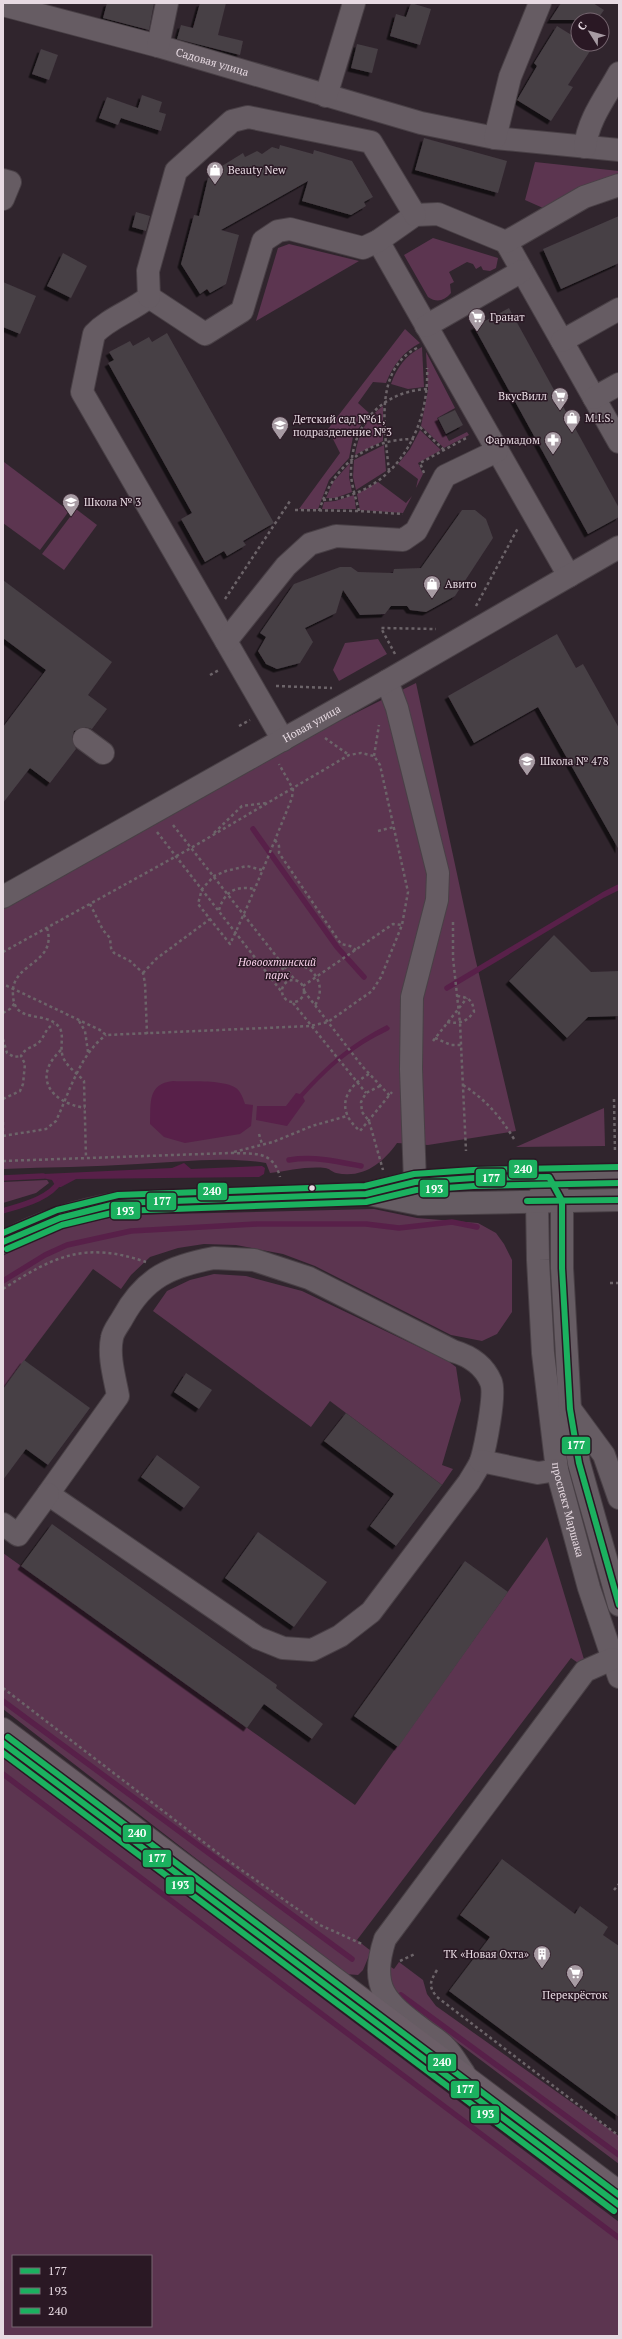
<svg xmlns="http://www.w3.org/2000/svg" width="622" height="2339" font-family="'PT Serif',serif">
  <defs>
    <filter id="shadow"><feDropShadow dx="-3.5" dy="3.5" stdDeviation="0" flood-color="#0009"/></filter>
  </defs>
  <rect width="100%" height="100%" fill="#30252d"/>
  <g fill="#5c3550" fill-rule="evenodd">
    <path d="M535,162L619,171V182L563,197L543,208L525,200Z"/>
    <path d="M433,238L498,258L496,268L490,271L483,270L481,266L476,269L473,264L467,262L449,272L454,282L450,284L451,293C444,301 437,303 428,297L404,255Z"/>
    <path d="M289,244L359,261L256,321L278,248Z"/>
    <path d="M405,329L420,343C403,352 393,365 386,383L373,382L358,403L369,413L353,437L349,458L329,480L318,509H299L340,453L328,429Z"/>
    <path d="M422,347L424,387L408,389L391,384C397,367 406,355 422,347Z"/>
    <path d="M426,352L455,408L437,418L449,441L467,432L469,435L444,448L421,426L428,390Z"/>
    <path d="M383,406V441L355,455C358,435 366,418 383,406Z"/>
    <path d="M420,430L441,450L418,463L423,474L416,488L418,479L398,464L410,449Z"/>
    <path d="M384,445L386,471L356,490L353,477L354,460Z"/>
    <path d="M4,462L69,511L40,550L3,523Z"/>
    <path d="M350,463L349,477L352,492L335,498H326L333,482Z"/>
    <path d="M378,482L406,503L412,496L403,513L360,510L357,494Z"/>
    <path d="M354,495L356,509H322L324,502L335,501Z"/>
    <path d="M76,509L97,525L64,570L42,554Z"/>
    <path d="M378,639L387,654L339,681L333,670L345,643Z"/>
    <path d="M416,683L474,953L516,1131L428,1145L397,1143C383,1163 363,1179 336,1173C332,1172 329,1168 325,1168C307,1166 288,1171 270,1173L266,1163C223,1156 180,1162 138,1164C93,1167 48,1167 3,1169V902L146,817Z"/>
    <path d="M604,1108L605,1146L516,1147Z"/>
    <path d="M47,1180L49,1183L36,1193L3,1203V1182Z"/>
    <path d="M374,1209L417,1218L478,1223L496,1233L504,1244L512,1260V1312L497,1334L482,1341L451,1335L315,1266L283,1254L236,1245L204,1244L178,1248L150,1257L131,1275L121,1289L93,1269L3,1389V1256C40,1232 84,1221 128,1215Z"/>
    <path d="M214,1274L246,1276L302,1291L448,1361L456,1367L461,1400L442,1465L453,1469L442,1485L330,1401L311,1427L153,1311L167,1291L190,1280Z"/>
    <path d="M547,1537L586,1666L581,1665L571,1658L357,1940L371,1951L363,1970L358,1975L345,1974L3,1709V1553L355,1805Z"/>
    <path d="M3,1758L619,2222V2336H3ZM13,2256H151V2326H13Z"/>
    <path d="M399,1962L423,1980L427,1994L436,2006L619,2136V2164L405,2003C394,1991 389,1982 388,1965L394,1969Z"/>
  </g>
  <g fill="#582049">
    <path d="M387,1025L390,1028L389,1030C352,1048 330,1067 303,1097L305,1101L287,1126L256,1120L257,1106H286L296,1093L300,1094C326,1065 352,1042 387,1025Z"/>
    <path d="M173,1081C189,1082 222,1079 236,1088C241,1092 243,1098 245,1104L253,1105L251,1126L240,1134L185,1143L164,1137L150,1124C151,1103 147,1084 173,1081Z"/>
    <path d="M184,1163L191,1169L262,1166L265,1168L264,1174L259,1177L76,1179L61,1187H56L52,1180L37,1177L43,1174L172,1168Z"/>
  </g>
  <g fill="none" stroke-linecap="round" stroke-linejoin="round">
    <g stroke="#582049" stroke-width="5.5">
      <path d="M253,829L337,947L364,977"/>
      <path d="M447,988L603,895L619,887"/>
      <path d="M289,1160C314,1156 336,1161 361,1166"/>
      <path d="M3,1178L43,1176"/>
      <path d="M3,1211C22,1205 49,1199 60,1181"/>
      <path d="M3,1281L45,1255L67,1245L131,1231L257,1224H366L399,1228L452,1222L477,1227"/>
      <path d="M3,1701L352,1959"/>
      <path d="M3,1774L619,2238"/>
      <path d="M401,1995L619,2155"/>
    </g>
  </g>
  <g fill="#473f45" filter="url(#shadow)">
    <path d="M107,3H154L149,30L103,18Z"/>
    <path d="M200,3H226L218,35L243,41L240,55L177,39L181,25L193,28Z"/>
    <path d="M411,3L431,9L420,45L390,36L396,14L406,17Z"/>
    <path d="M561,3H593L604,10L597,20H550Z"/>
    <path d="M557,26L578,39V44H585L592,48L568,85L573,87L551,121L517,100L537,66L534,63Z"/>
    <path d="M357,44L378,49L372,73L351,68Z"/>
    <path d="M41,49L58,55L49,80L32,74Z"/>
    <path d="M142,95L162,102L159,112L166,114L161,131L121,118L118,125L99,118L107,97L138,108Z"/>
    <path d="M424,138L507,161L498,193L415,170Z"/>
    <path d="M280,145L313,154L314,150L352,161L373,197L364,202L366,206L351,215L302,201L308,181L221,230L239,235L226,284L210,293L207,289L200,294L181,264L194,215L199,216L208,178L219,172L217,169L243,153L245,157L257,151L262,154L272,147L279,149Z"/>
    <path d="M136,212L150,216L146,231L132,227Z"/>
    <path d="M619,216V263L561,289L543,249Z"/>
    <path d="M63,253L87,266L71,298L47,286Z"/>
    <path d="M3,282L36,296L20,334L3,327Z"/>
    <path d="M509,308L619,508V517L588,534L474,327Z"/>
    <path d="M167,333L274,523L243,541L246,545L227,556L224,551L205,562L181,519L192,513L108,363L114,360L109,352L130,341L133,346L149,337L152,342Z"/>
    <path d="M455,410L463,425L446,434L438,418Z"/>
    <path d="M462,510H475L486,519L493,538L455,596L426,612L410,610L407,606H391L385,614L360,615L343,590L336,613L305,628L313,642L300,663L277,669L266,664L258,651L266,637L260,633L294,584L340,567H351L358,572L393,573L394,569L421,568Z"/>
    <path d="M3,580L112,662L88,695L107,709L92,729L85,727L74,731L72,738L76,749L50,783L30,768L3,803V727L46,670L3,638Z"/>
    <path d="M557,634L576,668L583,664L619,728V850L538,707L474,743L448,696Z"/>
    <path d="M554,935L591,972L619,971V1016L588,1017L567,1038L509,981Z"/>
    <path d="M24,1360L90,1408L48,1465L26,1449L3,1480V1389Z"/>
    <path d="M186,1373L212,1390L199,1409L174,1392Z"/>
    <path d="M346,1413L442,1485L396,1546L370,1526L394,1494L324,1441Z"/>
    <path d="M157,1455L200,1487L184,1508L141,1477Z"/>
    <path d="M52,1524L277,1685L276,1688L323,1724L312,1739L264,1704L247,1728L21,1566Z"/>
    <path d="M258,1532L327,1582L294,1627L225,1578Z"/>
    <path d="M465,1561L508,1592L398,1747L354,1716Z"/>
    <path d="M502,1859L575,1914L580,1906L608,1927L603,1935L619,1946V2117L449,1991L490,1937L460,1915Z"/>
  </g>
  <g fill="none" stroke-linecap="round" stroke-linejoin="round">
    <g stroke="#494046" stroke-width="24">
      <g id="minor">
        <path id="s1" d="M3,5L158,46L421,123L495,138L619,150"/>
        <path d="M158,46L167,3"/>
        <path d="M326,96L354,3"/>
        <path d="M495,138L510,77L540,3"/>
        <path d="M585,147C588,119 606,97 619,73"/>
        <path d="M3,180L10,182L3,199"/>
        <path d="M378,241L569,576"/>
        <path d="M506,242L619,442"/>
        <path d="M149,297L205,334L242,311L263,241L278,231L290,229L363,248L378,241L415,215L438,214L506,242L584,197L619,185"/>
        <path d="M149,297C132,311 109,318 94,334L82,392L283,740"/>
        <path d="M149,297L148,271L176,171L232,121L248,117L371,142L415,215"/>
        <path d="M426,326L522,271"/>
        <path d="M562,341L619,309"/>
        <path d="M594,398L619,384"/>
        <path d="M226,641L286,566L310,544L336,536L403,540L416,531L445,476L497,451"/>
        <path d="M387,681L397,708L438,873L437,900L412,997L411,1069L415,1182"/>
        <path d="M84,739L103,753"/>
        <path id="s2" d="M3,897L387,681L619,547"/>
        <path id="s3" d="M549,1177L537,1201L538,1260L543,1353L557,1470L589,1588L619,1677"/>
        <path d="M549,1177L562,1201V1268L570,1409L579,1463L619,1605"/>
        <path d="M373,1195L419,1204L619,1200"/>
        <path d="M3,1242C40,1222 78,1210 119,1203L366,1194L415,1182L474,1178L619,1175"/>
        <path d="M214,1258L254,1260L309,1278L453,1351C470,1356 484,1365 491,1382C496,1394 485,1448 481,1461C478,1468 473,1475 469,1482L371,1612L340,1636L312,1650L283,1648L258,1638L48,1494L118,1396C115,1379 108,1356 112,1338C113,1331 120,1323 123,1317C145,1277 171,1266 214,1258Z"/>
        <path d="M571,1410L604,1455L619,1498"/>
        <path d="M481,1461L538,1473L557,1470"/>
        <path d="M3,1524L18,1535L48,1494"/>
        <path d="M464,2073C458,2065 453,2055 446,2048C441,2042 433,2037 427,2033C388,2003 368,1991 385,1939L585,1671L612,1659"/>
      </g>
    </g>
    <g stroke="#494046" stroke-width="24">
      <path id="major" d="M3,1729L619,2192"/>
    </g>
    <g stroke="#6c6469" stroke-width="2.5" stroke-dasharray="3 3" stroke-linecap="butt">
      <path d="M420,427L444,450"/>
      <path d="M389,471C385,432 373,370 417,348"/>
      <path d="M424,473L420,463L468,437"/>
      <path d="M323,500C391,497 430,432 427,368"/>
      <path d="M295,510L359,511L403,514"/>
      <path d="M319,511C333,466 366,439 414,439"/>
      <path d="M359,511C356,499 352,487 351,475C350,428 378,392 427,389"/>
      <path d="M225,599L290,501"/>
      <path d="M476,606L518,528"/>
      <path d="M395,654L381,628L436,629"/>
      <path d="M210,675L219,670"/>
      <path d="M276,686L332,688"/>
      <path d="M239,726L250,720"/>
      <path d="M325,738L349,755"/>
      <path d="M374,756L379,725"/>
      <path d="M173,825L295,980"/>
      <path d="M378,831L394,827"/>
      <path d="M157,832L281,991"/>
      <path d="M214,833L242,806L266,803"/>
      <path d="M275,840L279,846V853L341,944L350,946L356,950"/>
      <path d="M262,870L247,866L226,871L214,876L202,889L198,904L230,944C253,896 272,847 292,798L293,789L279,764"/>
      <path d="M90,904L103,930L110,938L111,948L114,953L130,961L143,973L145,983L147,1034"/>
      <path d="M219,910C224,892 236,885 254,889"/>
      <path d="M453,922V958L460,1023L466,1151"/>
      <path d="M47,928C58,965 10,962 13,995C14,1025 46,1010 59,1027C65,1035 59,1047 63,1057C67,1067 77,1073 84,1081L86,1158"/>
      <path d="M3,952L191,848L349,755L361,753L374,756L380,765L408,892L402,925L381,977L372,991L328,1022L310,1026L106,1035L100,1030L3,984"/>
      <path d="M143,973L156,959L210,919"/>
      <path d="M272,977C277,973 283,967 290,966C313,961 328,986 315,1005"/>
      <circle cx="293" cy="991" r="11"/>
      <path d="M303,986L393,924L402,925"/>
      <path d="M304,991L362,1066L390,1096"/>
      <path d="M293,1003L366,1093"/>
      <path d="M3,1013L10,1009L15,1003"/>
      <path d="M79,1021L85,1031L88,1052"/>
      <path d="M447,1022C460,1024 466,1022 474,1012C473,1001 469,997 457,996"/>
      <path d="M435,1038L451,1045H461"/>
      <path d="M3,1039L7,1053L14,1057L21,1056"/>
      <path d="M433,1041L467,998"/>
      <path d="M61,1050C32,1077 50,1102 85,1108"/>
      <path d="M369,1074C344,1088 335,1110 360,1131L392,1092"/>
      <path d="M463,1085C486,1100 500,1116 514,1139"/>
      <path d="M380,1086L366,1093L361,1102L362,1112L369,1121L383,1170"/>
      <path d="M3,1099L20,1091L23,1084L25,1064L21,1056C26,1046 35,1048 41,1040C46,1033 46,1028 54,1024"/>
      <path d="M614,1099L615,1153"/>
      <path d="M3,1122V1136"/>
      <path d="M259,1134L262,1144"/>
      <path d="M3,1136L46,1129L56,1121C69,1093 80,1054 106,1035"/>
      <path d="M234,1152L273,1142L312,1126L347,1116"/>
      <path d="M3,1161L231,1153C254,1154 273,1150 280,1177"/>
      <path d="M610,1283H619"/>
      <path d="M3,1289C54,1256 85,1241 146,1262"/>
      <path d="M3,1688L223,1857L320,1925L362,1944"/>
      <path d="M614,1890L619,1884"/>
      <path d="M400,1961L415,1954"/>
      <path d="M437,1970C430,1982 428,1986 437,1997L619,2136"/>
    </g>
    <use href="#minor" stroke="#665c63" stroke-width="22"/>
    <use href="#major" stroke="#6b5e67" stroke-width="22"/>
    <g stroke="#2a1824" stroke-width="9">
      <g id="bus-1">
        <path d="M527,1201L619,1200"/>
        <path d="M3,1242L60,1218L119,1203L366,1194L415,1182L474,1178L549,1177L562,1201V1268L570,1409L579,1463L619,1605"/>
        <path d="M3,1743L619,2205"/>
      </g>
    </g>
    <g stroke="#2a1824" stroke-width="9">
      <g id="bus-2">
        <path d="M7,1249L62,1225L120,1211L366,1202L416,1190L474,1186L619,1183"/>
        <path d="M3,1753L614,2211"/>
      </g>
    </g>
    <g stroke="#2a1824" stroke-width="9">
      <g id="bus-3">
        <path d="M3,1233L57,1210L118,1195L365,1186L414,1174L473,1170L619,1167"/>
        <path d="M8,1737L619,2195"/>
      </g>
    </g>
    <use href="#bus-1" stroke="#1bb15f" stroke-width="6"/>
    <use href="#bus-2" stroke="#1bb15f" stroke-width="6"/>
    <use href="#bus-3" stroke="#1bb15f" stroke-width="6"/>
  </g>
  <defs>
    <g id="shop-pin" transform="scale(0.9)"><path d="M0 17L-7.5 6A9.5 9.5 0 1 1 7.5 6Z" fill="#a79ba3" stroke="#2a1824"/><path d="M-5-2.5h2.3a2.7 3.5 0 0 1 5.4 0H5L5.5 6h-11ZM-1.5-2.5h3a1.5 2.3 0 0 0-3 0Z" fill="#fff"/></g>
    <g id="supermarket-pin" transform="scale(0.9)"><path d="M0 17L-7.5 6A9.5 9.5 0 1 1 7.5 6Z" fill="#a79ba3" stroke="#2a1824"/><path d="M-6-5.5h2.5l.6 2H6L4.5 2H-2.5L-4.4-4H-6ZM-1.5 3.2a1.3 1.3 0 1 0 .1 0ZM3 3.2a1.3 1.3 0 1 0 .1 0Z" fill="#fff"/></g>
    <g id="school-pin" transform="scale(0.9)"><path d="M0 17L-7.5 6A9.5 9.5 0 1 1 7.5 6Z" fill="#a79ba3" stroke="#2a1824"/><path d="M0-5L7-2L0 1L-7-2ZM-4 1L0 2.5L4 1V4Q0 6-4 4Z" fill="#fff"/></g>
    <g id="pharmacy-pin" transform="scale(0.9)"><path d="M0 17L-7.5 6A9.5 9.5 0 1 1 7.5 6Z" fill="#a79ba3" stroke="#2a1824"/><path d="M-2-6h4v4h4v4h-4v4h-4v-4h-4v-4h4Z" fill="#fff"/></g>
    <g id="building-pin" transform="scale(0.9)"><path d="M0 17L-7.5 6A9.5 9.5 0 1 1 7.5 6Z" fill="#a79ba3" stroke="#2a1824"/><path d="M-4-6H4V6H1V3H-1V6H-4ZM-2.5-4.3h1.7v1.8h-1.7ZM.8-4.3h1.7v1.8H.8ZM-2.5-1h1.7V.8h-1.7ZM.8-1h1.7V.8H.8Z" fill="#fff"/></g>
  </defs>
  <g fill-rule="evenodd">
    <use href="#shop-pin" x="215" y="170"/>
    <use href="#supermarket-pin" x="477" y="317"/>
    <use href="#supermarket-pin" x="560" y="396"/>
    <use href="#shop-pin" x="572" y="418"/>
    <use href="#school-pin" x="280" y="425"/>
    <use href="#pharmacy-pin" x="553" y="440"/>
    <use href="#school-pin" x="71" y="502"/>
    <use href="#shop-pin" x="432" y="584"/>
    <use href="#school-pin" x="527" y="761"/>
    <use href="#building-pin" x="542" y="1954"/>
    <use href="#supermarket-pin" x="575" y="1973"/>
  </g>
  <circle fill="#e7dae2" stroke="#2a1824" stroke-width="1.5" cx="312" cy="1188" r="3.5"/>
  <g text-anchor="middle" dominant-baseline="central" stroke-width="3" stroke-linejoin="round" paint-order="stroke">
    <g font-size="11" fill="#e7dae2" stroke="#2a1824">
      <text stroke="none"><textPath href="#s1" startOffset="217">Садовая улица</textPath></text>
      <text stroke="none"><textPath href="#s2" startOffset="354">Новая улица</textPath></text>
      <text stroke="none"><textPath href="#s3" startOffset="338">проспект Маршака</textPath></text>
    </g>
    <g font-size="11" fill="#e7dae2" stroke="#2a1824" text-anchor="start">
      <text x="228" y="170">Beauty New</text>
      <text x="490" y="317">Гранат</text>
      <text x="547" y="396" text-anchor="end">ВкусВилл</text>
      <text x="585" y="418">M.I.S.</text>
      <text x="293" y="419">Детский сад №61,<tspan x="293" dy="13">подразделение №3</tspan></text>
      <text x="540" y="440" text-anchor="end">Фармадом</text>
      <text x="84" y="502">Школа № 3</text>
      <text x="445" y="584">Авито</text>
      <text x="540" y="761">Школа № 478</text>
      <text x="529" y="1954" text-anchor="end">ТК «Новая Охта»</text>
      <text x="575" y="1995" text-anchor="middle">Перекрёсток</text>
    </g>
    <g font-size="11" font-style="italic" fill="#f9d2eb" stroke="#2a1824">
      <text x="277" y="962">Новоохтинский<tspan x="277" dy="13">парк</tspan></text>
    </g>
  </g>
  <g stroke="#2a1824" stroke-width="1.5">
    <rect x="508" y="1159" width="30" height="20" rx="4" fill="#1bb15f"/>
    <rect x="475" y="1168" width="31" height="19" rx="4" fill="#1bb15f"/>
    <rect x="419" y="1179" width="30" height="19" rx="4" fill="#1bb15f"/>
    <rect x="197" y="1182" width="31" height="19" rx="4" fill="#1bb15f"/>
    <rect x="146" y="1192" width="31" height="19" rx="4" fill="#1bb15f"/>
    <rect x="110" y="1201" width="31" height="19" rx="4" fill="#1bb15f"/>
    <rect x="561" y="1436" width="30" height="19" rx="4" fill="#1bb15f"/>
    <rect x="122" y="1824" width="30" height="19" rx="4" fill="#1bb15f"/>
    <rect x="142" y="1849" width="30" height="19" rx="4" fill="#1bb15f"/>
    <rect x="165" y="1876" width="30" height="19" rx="4" fill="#1bb15f"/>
    <rect x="427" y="2053" width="30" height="19" rx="4" fill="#1bb15f"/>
    <rect x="450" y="2080" width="30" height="19" rx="4" fill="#1bb15f"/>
    <rect x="470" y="2105" width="30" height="19" rx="4" fill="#1bb15f"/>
  </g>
  <g font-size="11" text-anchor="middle" font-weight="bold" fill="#fff">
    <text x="523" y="1173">240</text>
    <text x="491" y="1182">177</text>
    <text x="434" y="1193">193</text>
    <text x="212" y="1195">240</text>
    <text x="162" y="1205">177</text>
    <text x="125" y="1215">193</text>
    <text x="576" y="1449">177</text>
    <text x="137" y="1837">240</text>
    <text x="157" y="1862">177</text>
    <text x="180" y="1889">193</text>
    <text x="442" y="2066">240</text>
    <text x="465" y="2093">177</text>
    <text x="485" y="2118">193</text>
  </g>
  <rect width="622" height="2339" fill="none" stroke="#e7dae2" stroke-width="8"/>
  <rect x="12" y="2255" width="140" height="72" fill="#2a1824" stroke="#766670"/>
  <rect x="20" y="2268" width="20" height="6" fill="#1bb15f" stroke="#766670"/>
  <text x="48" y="2275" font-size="12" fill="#e7dae2">177</text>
  <rect x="20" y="2288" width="20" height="6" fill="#1bb15f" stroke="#766670"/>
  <text x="48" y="2295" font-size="12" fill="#e7dae2">193</text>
  <rect x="20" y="2308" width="20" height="6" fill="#1bb15f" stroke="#766670"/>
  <text x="48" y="2315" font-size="12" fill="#e7dae2">240</text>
  <g transform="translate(590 32) rotate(307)"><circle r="19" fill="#2a1824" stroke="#766670"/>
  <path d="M0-3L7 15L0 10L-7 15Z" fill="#a79ba3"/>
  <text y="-6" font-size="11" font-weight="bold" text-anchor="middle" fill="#e7dae2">С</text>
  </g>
</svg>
